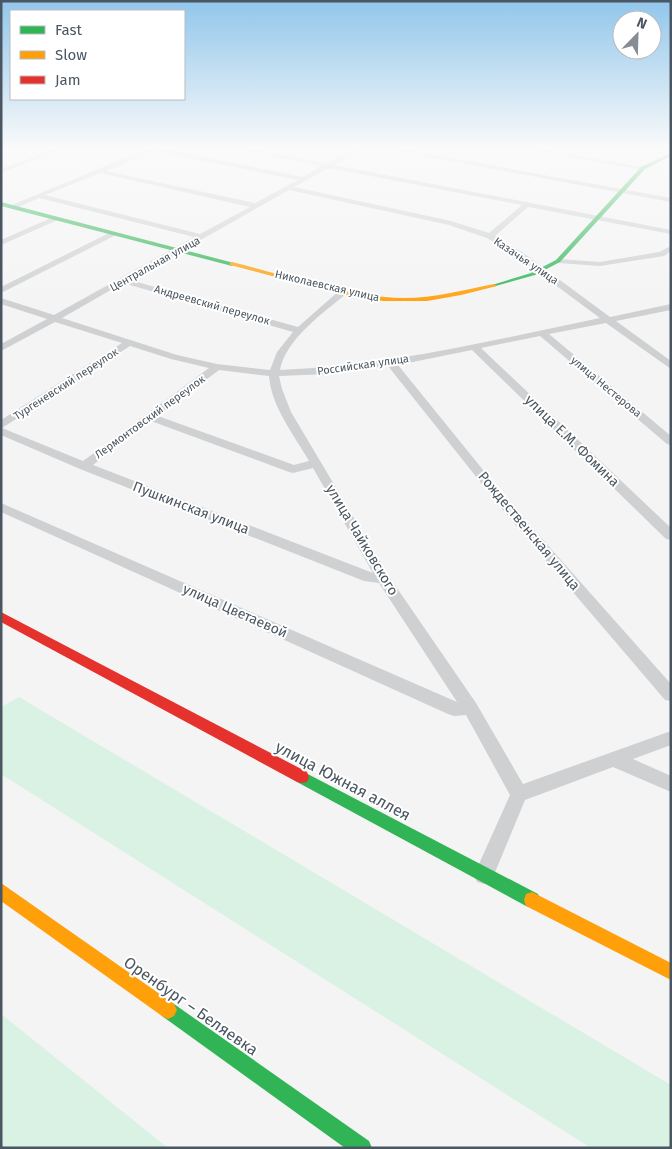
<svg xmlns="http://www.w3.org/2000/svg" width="672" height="1149" font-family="'Fira Sans',sans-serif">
  <rect width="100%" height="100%" fill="#f4f4f4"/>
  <g fill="#d9f2e3">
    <path d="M19,697L671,1085V1148H591L1,774V707Z"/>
    <path d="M1,1014L168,1148H1Z"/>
  </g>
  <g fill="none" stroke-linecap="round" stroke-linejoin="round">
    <g fill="#ced0d2" fill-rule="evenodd">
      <path d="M57,148H66L1,173V169Z"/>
      <path d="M149,148H159L303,177L322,166L234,148H248L327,164L355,148H363L334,165L671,230V234L528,207L495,236L522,252L610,317L671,304V310L616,321L671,361V369L606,323L549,334L671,436V445L667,444L540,336L481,348L671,528V540L666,539L472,350L398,365L505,497L671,684V701L665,700L497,503L388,366L329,374L279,376L282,389L291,412L388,575L476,703L523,784L671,731V745L633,759L671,776V792L613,767L525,800L491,882L484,884L477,882L474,875L510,795L466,715L454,716L448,714L1,512V503L457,702L379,583L364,581L80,469L1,435V420L122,343L55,322L1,351V344L47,319L1,304V298L54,315L194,237L39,198L14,209L7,207ZM154,151L298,180L255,203L106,171ZM329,168L522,205L489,233L451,221L294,187ZM100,173L250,207L200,234L45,195ZM289,190L449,225L487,238L516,256L600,318C494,340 389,366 280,370C285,340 324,312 346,294V290H340L298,327L130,280ZM123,283L293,332L277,352L270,370L217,364L177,355L62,318ZM130,346L171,359L209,368L83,461L2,428ZM219,370L269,376C271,406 294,435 309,461L294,465L158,416ZM151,421L289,472L293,473L313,468L373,573L93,465Z"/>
      <path d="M381,148H395L671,198V202Z"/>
      <path d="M521,148H536L646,168L643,170Z"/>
      <path d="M657,148L671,149V153L658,149Z"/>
      <path d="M53,217L60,219L1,245V240Z"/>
      <path d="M111,232L118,234L1,293V287Z"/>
      <path d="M671,246V251L664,256L600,266L558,263L554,261L558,259L600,262L659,252Z"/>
    </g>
    <g fill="#30b455" fill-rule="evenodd">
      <path d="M671,153V156L645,169L560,262L535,275L492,287V285L531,273L556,260L641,167Z"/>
      <path d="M1,202L234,263L235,264L232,266L1,206Z"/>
      <path d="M302,771L538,894L540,900L538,906L532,908L526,906L297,782L295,777L297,772Z"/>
      <path d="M168,1001L174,1004L369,1141L372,1148H345L162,1016L159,1010L162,1004Z"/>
    </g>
    <g fill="#ff9f0a" fill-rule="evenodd">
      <path d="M232,262C288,276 345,297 404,298C434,298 464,290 494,284L497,286L461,295L427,301H383L340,294L230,265V263Z"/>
      <path d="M1,883L174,1004L177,1010L174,1016L168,1019L162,1016L1,901Z"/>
      <path d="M532,892L671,963V980L526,906L524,900L526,894Z"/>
    </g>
    <path fill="#e5322d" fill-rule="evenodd" d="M1,612L307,772L309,777L307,782L302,783L297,782L1,622Z"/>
  </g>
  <linearGradient id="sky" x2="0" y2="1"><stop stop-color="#91c6eb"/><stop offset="0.48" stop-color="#fafafa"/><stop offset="1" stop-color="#fafafa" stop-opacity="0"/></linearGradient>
  <rect width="672" height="309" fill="url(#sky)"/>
  <g text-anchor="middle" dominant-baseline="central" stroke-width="4" stroke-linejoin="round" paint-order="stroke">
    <g font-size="11" fill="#4a5661" stroke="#fff">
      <text transform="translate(526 261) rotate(34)">Казачья улица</text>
      <text transform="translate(155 264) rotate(-29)">Центральная улица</text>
      <text transform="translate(327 286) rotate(13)">Николаевская улица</text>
      <text transform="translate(212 305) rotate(16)">Андреевский переулок</text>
      <text transform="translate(363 365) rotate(-8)">Российская улица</text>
      <text transform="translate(66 384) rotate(-33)">Тургеневский переулок</text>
      <text transform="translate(606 387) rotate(40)">улица Нестерова</text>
      <text transform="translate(150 417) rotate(-36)">Лермонтовский переулок</text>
    </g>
    <g font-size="14" fill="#4a5661" stroke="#fff">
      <text transform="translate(572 441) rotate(44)">улица Е.М. Фомина</text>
      <text transform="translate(191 508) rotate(21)">Пушкинская улица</text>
      <text transform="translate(529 531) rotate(50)">Рождественская улица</text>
      <text transform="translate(362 540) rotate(59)">улица Чайковского</text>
      <text transform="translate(235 611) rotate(24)">улица Цветаевой</text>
    </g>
    <g font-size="16" fill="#4a5661" stroke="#fff">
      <text transform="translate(343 781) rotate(28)">улица Южная аллея</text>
      <text transform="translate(191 1006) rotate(35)">Оренбург – Беляевка</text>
    </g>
  </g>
  <rect width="672" height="1149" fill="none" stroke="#4a5661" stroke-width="5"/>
  <rect x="10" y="10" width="175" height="90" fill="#ffffff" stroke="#b7bbc0"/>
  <rect x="20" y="26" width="25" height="8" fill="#30b455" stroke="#b7bbc0"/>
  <text x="55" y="35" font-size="15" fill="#4a5661">Fast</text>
  <rect x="20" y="51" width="25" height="8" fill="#ff9f0a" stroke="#b7bbc0"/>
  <text x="55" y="60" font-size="15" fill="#4a5661">Slow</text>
  <rect x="20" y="76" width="25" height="8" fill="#e5322d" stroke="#b7bbc0"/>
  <text x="55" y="85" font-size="15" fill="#4a5661">Jam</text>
  <g transform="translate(637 35) rotate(23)"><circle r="24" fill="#ffffff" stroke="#b7bbc0"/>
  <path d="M0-4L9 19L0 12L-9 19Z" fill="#868d94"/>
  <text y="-8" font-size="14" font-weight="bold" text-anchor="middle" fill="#4a5661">N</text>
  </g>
</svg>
